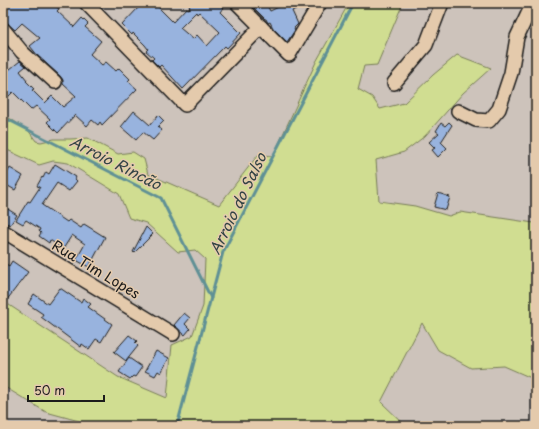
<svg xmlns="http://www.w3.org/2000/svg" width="539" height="429" font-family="'Playpen Sans',sans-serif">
  <rect width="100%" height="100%" fill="#cdc3bb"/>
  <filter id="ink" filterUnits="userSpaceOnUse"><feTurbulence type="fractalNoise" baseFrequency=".025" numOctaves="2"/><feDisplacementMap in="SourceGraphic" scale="8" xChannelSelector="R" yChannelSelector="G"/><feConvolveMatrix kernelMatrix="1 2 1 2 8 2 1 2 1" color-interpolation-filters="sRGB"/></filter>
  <g filter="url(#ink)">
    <path fill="#d0dd91" stroke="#767c56" d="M349,3H403L377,65L364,66L358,89L372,97L380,109L404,103L433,75L457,55L491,68L463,93L425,136L404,152L376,160L379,201L415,206L449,216L460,212L534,223L536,225V380L504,366L471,368L438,350L422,323L381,402L406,426H80L79,421L46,412L3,386V301L118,377L167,398L172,345L192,336L203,306L205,259L195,250L178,252L146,223L129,218L119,194L68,163L53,161L39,165L3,148V114L28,130L36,141L41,142L54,139H70L88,138L118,154L133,152L144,159L148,174L219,205L258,155L273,156L316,62Z"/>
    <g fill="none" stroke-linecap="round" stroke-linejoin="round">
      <g stroke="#5f9095" stroke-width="3">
        <path d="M3,117L161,198L211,298"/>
        <path d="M177,426L223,252L353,3"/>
      </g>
    </g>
    <g fill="#98b3de" stroke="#1c1c1c" fill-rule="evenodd">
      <path d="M10,3H52L59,9L57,11L74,27L82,18L88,24L85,27L101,41L90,54L102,65L106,62L116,71L119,68L130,79L128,81L137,89L102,125L100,122L98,125L92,120L87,126L75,115L58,133L47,122L50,119L36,106L31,110L13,92L3,102V78L6,75L5,73L20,61L26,66L20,71L27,80L26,81L34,89L32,90L45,103L52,96L63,107L76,96L63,84V80L60,76L38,56L30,46L40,38L22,23L15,30L3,19V10Z"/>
      <path d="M135,3H154L173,22L186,8L188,9L190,7L187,3H218L223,8L220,12L241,33L227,48L225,46L183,89L161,65L159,67L152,60L154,58L146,51L148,49L145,45L133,33L132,35L122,25L139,7ZM196,12L197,14L199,12L220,32L207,46L197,35L193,39L180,28Z"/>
      <path d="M250,3H266L270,11L287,3H307L292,11L298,24L294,28L295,30L287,42L273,28L270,22L268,23L266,19H265L251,5Z"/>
      <path d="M134,111L150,125L158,115L164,121L158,127L162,130L153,140L143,132L136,140L121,127Z"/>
      <path d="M449,122L452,125L441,142L447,148L438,157L432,150L435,148L429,142L439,133L436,131L441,123L445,126Z"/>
      <path d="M55,164L76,177L75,179L77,181L69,191L57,183L42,205L67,222L69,220L81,228L84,224L105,237L89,267L76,260L85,244L72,235L63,249L50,240L49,243L39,236L41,233L39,231L40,229L26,220L23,224L16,220L28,201L30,202L40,187L37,186L42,177L43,178L46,172L49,174Z"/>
      <path d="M10,168L23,176L15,190L3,183V180Z"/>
      <path d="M438,193L450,197L446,210L434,207Z"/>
      <path d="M3,206L17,215L10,225L3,221Z"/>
      <path d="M146,227L153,234L134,253L133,252Z"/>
      <path d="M12,261L28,272L3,305V262L9,266Z"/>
      <path d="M60,288L79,301L81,302L83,298L91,304L88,307L112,324L101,342L96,339L89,349L82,344L81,347L41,317L43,314L28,304L34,294L48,304Z"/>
      <path d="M184,313L190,318L185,324L190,329L185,335L174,325Z"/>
      <path d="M129,335L137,341L135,343L138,346L126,361L114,352Z"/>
      <path d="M156,351L169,358L161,373L158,371L155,376L145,371Z"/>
      <path d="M129,358L142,367L135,377L133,376L130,379L119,372Z"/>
    </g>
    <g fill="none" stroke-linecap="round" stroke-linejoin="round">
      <g stroke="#1c1c1c" stroke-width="16">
        <g id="minor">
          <path d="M86,3L185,105L261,27"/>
          <path d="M237,3L289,55L320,3"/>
          <path d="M3,29L22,52L55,82"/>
          <path d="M394,83L426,45L442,3"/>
          <path d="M458,111L476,120L489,121L499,109L511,73L517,37L533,3"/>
          <path d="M3,231L173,334"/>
        </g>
      </g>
      <use href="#minor" stroke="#e4caac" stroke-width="13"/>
    </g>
  </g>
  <g text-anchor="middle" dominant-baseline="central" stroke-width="3" stroke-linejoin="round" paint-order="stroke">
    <g font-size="14" fill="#1c1c1c" stroke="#e4caac">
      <text transform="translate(96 269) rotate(31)">Rua Tim Lopes</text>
    </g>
    <g font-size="15" font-style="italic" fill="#324344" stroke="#e4caac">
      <text transform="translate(116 162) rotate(27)">Arroio Rincão</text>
      <text transform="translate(237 203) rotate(-64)">Arroio do Salso</text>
    </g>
  </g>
  <rect width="539" height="429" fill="none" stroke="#e4caac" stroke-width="16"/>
  <rect x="8" y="8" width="523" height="413" fill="none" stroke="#1c1c1c" stroke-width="1.5" filter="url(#ink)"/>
  <path d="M28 395v6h76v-6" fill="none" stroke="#1c1c1c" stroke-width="2"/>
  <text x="34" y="395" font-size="12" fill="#1c1c1c" stroke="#e4caac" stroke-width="3" paint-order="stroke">50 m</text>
</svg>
